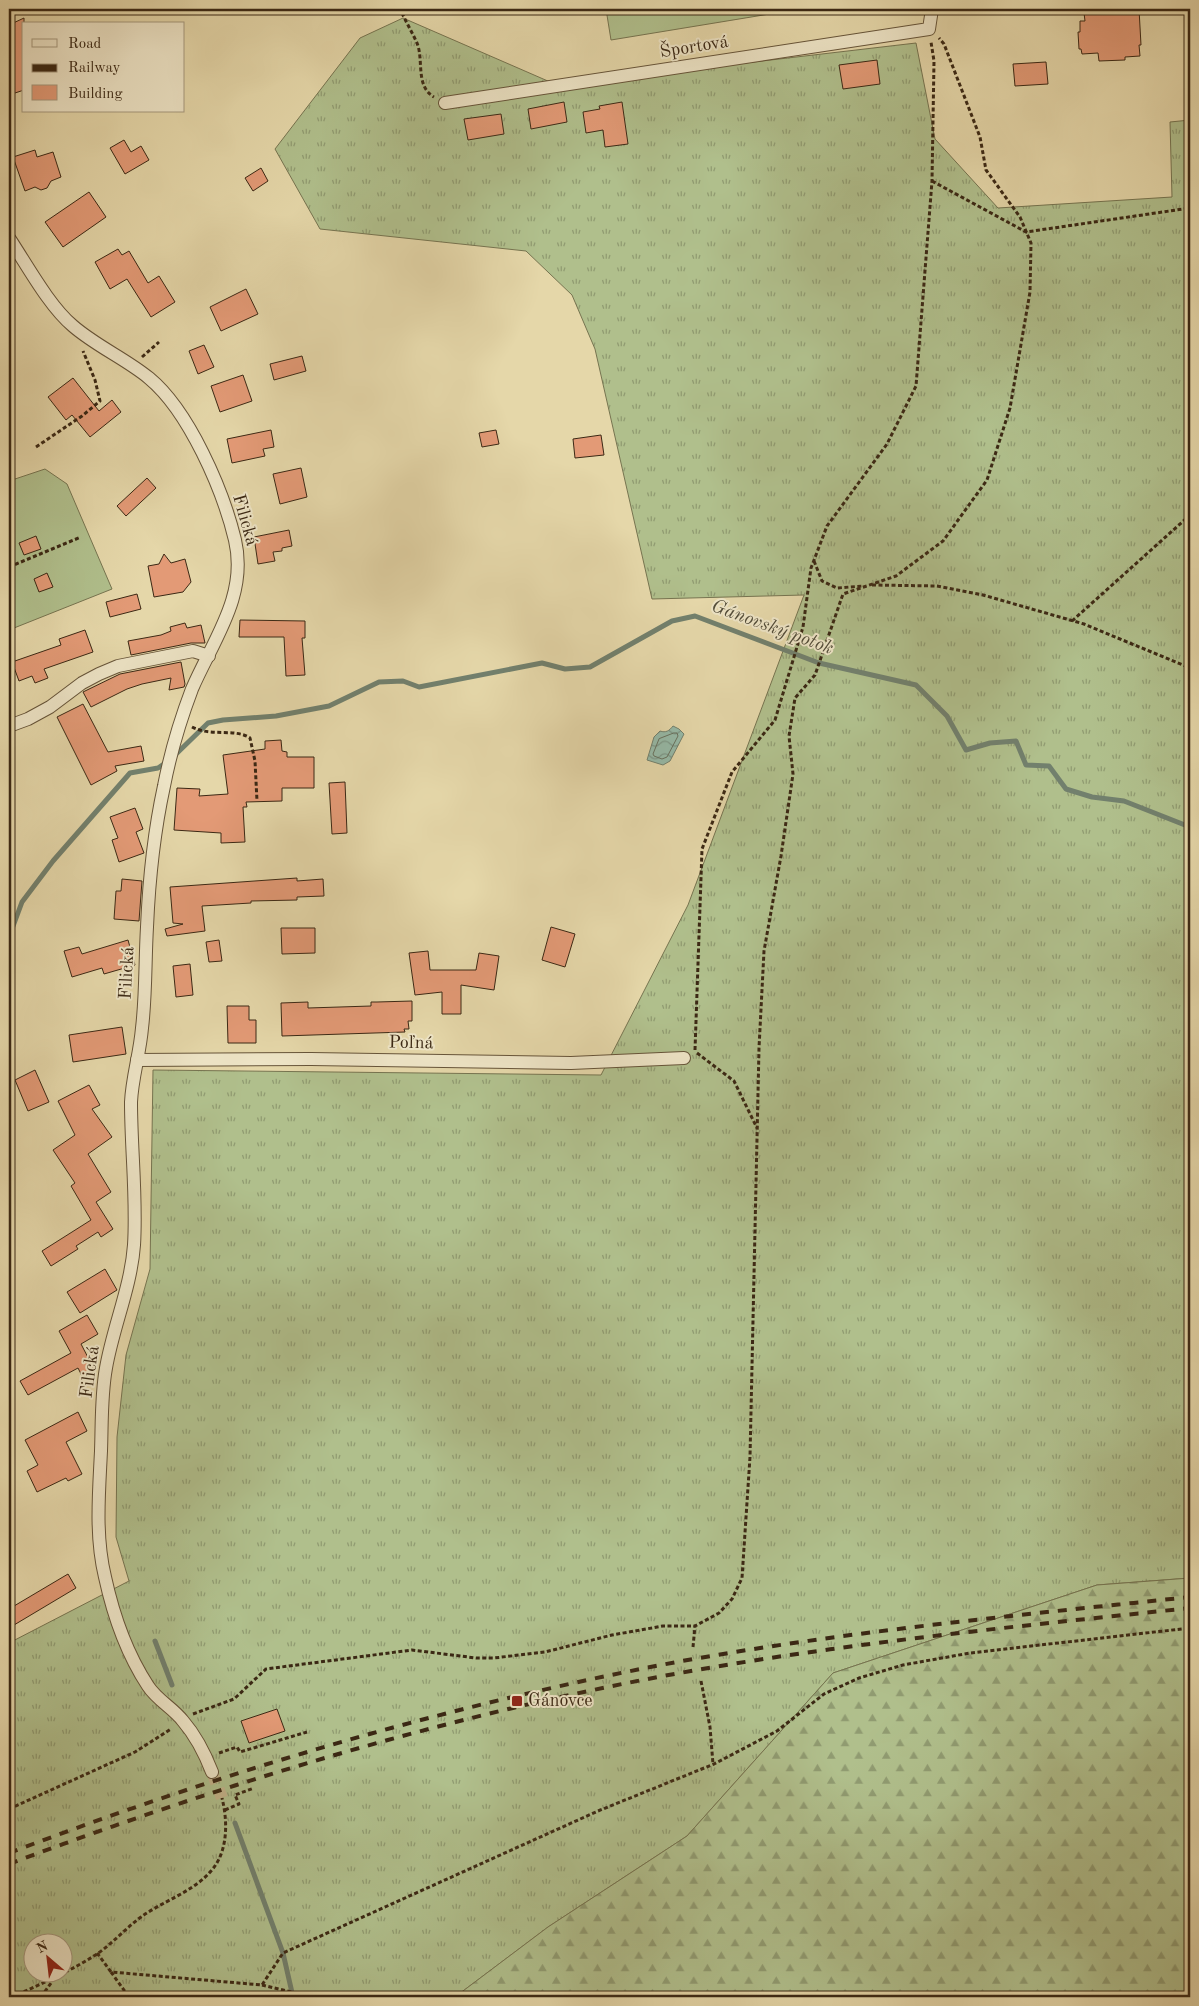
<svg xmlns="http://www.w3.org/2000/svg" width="1199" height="2006" font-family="'Old Standard TT',serif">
  <defs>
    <pattern id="grass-tufts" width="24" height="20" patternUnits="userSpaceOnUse" patternTransform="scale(1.25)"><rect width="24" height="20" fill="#b0bf8c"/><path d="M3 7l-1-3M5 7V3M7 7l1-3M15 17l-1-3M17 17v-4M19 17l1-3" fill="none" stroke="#909b71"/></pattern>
    <pattern id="forest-firs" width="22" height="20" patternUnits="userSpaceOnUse" patternTransform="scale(1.25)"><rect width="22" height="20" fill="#b0bf8c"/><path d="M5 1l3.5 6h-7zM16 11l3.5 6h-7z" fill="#909b71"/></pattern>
    <pattern id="water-waves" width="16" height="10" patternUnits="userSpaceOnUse" patternTransform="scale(1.25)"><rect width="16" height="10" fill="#96baa8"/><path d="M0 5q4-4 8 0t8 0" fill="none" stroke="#7c9788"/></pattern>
  </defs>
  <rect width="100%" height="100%" fill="#e5d7a9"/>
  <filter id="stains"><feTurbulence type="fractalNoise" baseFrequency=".004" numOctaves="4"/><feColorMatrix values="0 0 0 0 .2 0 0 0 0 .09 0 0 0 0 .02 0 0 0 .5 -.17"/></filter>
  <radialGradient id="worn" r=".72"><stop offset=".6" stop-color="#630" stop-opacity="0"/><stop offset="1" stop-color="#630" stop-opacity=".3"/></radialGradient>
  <path fill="url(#grass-tufts)" stroke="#767450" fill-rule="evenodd" d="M403,18L557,85L916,43L935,139L998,208L1172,197L1170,122L1190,120V1578L1097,1585L833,1673L687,1836L548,1927L455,1997H9V1643L129,1581L116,1537L117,1437L126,1355L150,1269L153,1070L601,1075L688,905L804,595L652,599L595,349L572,295L526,251L320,229L275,149L360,38ZM32,1944H62V1974H32Z"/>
  <path fill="url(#forest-firs)" stroke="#767450" d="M1190,1578V1997H455L548,1927L687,1836L833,1673L1097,1585Z"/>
  <g fill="#b0bf8c" stroke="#767450">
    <path d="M606,9H800L611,40Z"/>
    <path d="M45,469L67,484L112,589L9,630V481Z"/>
  </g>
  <path fill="url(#water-waves)" stroke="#72806d" d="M673,726L679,729L684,734L670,761L663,765L647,760L654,737L660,731C666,733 669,731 673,726Z"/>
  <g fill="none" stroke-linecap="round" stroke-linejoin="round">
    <path stroke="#68715e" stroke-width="1" d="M674,733H677L678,736L667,757L662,759L654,756L653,754L659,739Z"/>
    <g stroke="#72806d" stroke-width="5">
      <path d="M173,757L208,723L223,720L276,716L329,706L379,682L403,681L419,687L542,663L565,669L590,667L672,621L695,616L819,663L916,685L947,716L966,750L990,743L1016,741L1026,765L1049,766L1066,789L1092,797L1124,801L1190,827"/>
      <path d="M9,937L22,902L53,861L130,773L158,768L167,762"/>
      <path d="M155,1641L172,1685"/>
      <path d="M235,1823L283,1953L293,1997"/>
    </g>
  </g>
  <g fill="#e39a76" stroke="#3b2814">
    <path d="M1092,9H1139L1141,45H1139L1140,56L1125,57V60L1099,61L1098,53L1082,54L1081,49H1079L1078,32H1080V21H1085L1084,13L1092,12Z"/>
    <path d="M24,18V90L9,95V25Z"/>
    <path d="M877,60L880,84L843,89L839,65Z"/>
    <path d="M1046,62L1048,84L1015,86L1013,64Z"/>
    <path d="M564,102L567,122L531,129L528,109Z"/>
    <path d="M622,102L628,144L605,147L603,130L586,133L583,112L600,109L599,106Z"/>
    <path d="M501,114L504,134L468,140L464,119Z"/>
    <path d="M124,140L131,152L141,146L149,160L125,174L110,148Z"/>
    <path d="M35,150L37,157L53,152L61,177L51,181L47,188L41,190L35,187L25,191L13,157Z"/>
    <path d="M261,168L268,181L253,191L245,178Z"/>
    <path d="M89,192L106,217L63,247L45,222Z"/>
    <path d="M118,249L122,255L129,251L148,283L159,276L175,302L151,317L127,279L110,289L95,262Z"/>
    <path d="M246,289L258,314L221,331L210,307Z"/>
    <path d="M204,345L214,367L198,374L189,351Z"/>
    <path d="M302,356L306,371L274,380L270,364Z"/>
    <path d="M243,375L252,401L220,412L211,386Z"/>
    <path d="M73,378L99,411L112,400L121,412L90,437L72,415L66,420L48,397Z"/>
    <path d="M271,430L274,447L263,449L265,456L232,463L227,439Z"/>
    <path d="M496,430L499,444L482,447L479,433Z"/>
    <path d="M601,435L604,455L575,458L573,439Z"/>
    <path d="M301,468L307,497L280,504L273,474Z"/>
    <path d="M147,478L156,488L126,516L117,506Z"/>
    <path d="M289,530L292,546L282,548V551L273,552L275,561L258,564L254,537Z"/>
    <path d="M36,536L41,549L24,555L19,543Z"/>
    <path d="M164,554L171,563L185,559L191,582L183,592L154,597L148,566L159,564Z"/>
    <path d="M47,573L53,587L39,592L34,579Z"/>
    <path d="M137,594L141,609L110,617L106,602Z"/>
    <path d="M240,620L305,621V638H302L305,675L286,676L284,637H239Z"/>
    <path d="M185,623L187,628L201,625L205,643H191L131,655L128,641L161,635L171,631L170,627Z"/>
    <path d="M85,630L93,652L44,669L48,678L35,683L32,676L19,681L12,662L61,645L59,639Z"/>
    <path d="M181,662L185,684L184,687L169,690L171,678L142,684L127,689L91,707L83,692L120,674Z"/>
    <path d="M83,704L108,752L141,746L144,761L115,766L117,771L91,785L57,717Z"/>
    <path d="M281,740L282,751L287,752V757H314V788H282V801L246,802L247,807H243L245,842L221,843V833L174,830L177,788L200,789L199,796L228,794L223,755L265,749V741Z"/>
    <path d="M345,782L347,833L332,834L329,783Z"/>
    <path d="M135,808L143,829L136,832L144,853L119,862L112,840L118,838L110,817Z"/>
    <path d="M297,878V881L323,879L324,896L297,897V900L251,901V903L202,906L205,931L167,936L165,929L183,924L173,923L170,887Z"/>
    <path d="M122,879L142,881L139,921L114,919L116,891H121Z"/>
    <path d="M551,927L575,934L565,967L542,960Z"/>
    <path d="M281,928H315V953L282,954Z"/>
    <path d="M128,940L135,965L104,974L102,968L72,977L64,951L79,947L82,954Z"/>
    <path d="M219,940L222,961L209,962L206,942Z"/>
    <path d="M428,951L430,970H476L479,953L499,956L494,990L461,985V1014H442V992L415,995L409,953Z"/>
    <path d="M190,964L193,995L176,997L173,966Z"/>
    <path d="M412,1001V1021H408L409,1029H404L405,1032L282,1036L281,1003L308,1002V1008L371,1006V1002H377Z"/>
    <path d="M227,1006H249V1020H256V1043H228Z"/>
    <path d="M122,1027L126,1054L73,1062L69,1035Z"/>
    <path d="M35,1070L49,1102L28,1111L15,1080Z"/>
    <path d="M89,1085L100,1105L92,1109L112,1137L88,1154L111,1192L96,1202L113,1229L101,1237L98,1232L76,1246L78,1249L51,1266L42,1251L91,1220L71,1186L75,1183L53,1150L75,1135L58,1101Z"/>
    <path d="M105,1269L117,1290L80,1313L67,1292Z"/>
    <path d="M87,1315L98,1334L81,1344L94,1369L82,1376L78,1368L28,1395L20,1381L71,1353L59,1331Z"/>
    <path d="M78,1412L87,1431L66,1442L82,1474L68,1481L66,1478L37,1492L27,1471L38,1465L25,1440Z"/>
    <path d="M68,1574L76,1588L9,1628V1609Z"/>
    <path d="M277,1709L285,1731L249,1743L241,1721Z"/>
  </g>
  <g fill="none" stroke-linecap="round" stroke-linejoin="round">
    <path stroke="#c3b48b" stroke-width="12" stroke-dasharray="12 6" stroke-linecap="butt" d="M212,1772L222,1798"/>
    <g stroke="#665439" stroke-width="14">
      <g id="minor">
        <path d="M445,103L929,29L932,9"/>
        <path d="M9,238C27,265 49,306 73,326C96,346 126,359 149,378C189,411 223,490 235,540C248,596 213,640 192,689C181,718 170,755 164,786C154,832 149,880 147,927C145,961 146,995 142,1028C140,1053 132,1078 131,1102C131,1150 137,1198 134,1245C131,1287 113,1327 106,1368C101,1395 102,1424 101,1451C99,1493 95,1536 105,1577C113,1614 127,1654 148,1686C157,1700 173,1708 183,1721C196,1736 205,1754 212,1772"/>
        <path d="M9,726L28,719L50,707L82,683L99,674L118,666L193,651L209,656"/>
        <path d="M137,1060L311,1059L571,1063L684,1058"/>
      </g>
    </g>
    <g stroke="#3b2814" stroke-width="3" stroke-dasharray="4 2.5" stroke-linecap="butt">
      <path d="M397,9L401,11C406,22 412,32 417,43C424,60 415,86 434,97"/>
      <path d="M932,181L1026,232L1190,208"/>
      <path d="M142,357L159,342"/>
      <path d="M36,447L82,416L100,401L95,380L83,351"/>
      <path d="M814,561L822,581L837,588L863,586"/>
      <path d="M9,567L81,537"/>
      <path d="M872,585L937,586L983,595L1084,624L1190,668"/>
      <path d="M1072,621L1190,515"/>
      <path d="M192,727C211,737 235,728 250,738L255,761L257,801"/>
      <path d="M695,1050L702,849L732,772L775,720L803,627L811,568L827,526L887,444L916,386L932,181L934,61L931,42"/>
      <path d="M697,1053L734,1081L757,1128"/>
      <path d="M693,1647L695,1626L719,1613L732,1599L742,1578L750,1457L759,1048L764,951L781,856L793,774L789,736L795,698L815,675L843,594L896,576L943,541L987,480L1010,408L1030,292L1031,243L1020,217L986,170L980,137L944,44L939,38"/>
      <path d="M701,1681L710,1727L713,1764"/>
      <path d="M193,1714L234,1699L266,1669L412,1650L476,1658H494L545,1652L612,1635L663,1626H695"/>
      <path d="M219,1753L237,1747L240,1752L307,1732"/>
      <path d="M9,1809L135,1752L171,1729"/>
      <path d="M225,1810L239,1804L235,1795L254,1788"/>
      <path d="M97,1953L111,1972L262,1985L283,1953L598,1811L714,1764L777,1731L824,1694L859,1678L903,1665L970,1653L1190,1628"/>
      <path d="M111,1972L129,1997"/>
      <path d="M262,1985L312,1997"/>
      <path d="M12,1997C41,1984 71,1971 97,1954C113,1943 126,1928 141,1917C163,1901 193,1892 211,1871C228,1852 228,1822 222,1798"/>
      <path d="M41,1997L54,1979"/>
    </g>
    <use href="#minor" stroke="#eee5c7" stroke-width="12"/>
    <g stroke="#3b2814" stroke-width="4" stroke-dasharray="9 9" stroke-linecap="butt">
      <path d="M9,1853C228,1770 452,1704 682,1661C850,1631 1020,1615 1190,1597"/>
      <path d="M9,1864C220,1785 436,1719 658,1677C834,1644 1012,1627 1190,1608"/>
    </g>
  </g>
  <rect fill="#8f2418" stroke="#eee5c7" stroke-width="2" x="511" y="1695" width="12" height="12" rx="2.5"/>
  <g text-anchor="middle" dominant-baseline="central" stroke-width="4" stroke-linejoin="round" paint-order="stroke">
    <g font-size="18" fill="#3b2814" stroke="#eee5c7">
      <text transform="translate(694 47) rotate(-9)">Športová</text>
      <text transform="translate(245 520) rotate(74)">Filická</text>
      <text transform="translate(127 973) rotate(-87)">Filická</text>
      <text transform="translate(411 1043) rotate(1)">Poľná</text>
      <text transform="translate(90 1372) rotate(-82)">Filická</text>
    </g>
    <g font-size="18" fill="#3b2814" stroke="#eee5c7" text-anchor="start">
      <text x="528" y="1701">Gánovce</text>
    </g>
    <g font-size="19" font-style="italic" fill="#524c39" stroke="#eee5c7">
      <text transform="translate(772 628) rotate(20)">Gánovský potok</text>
    </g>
  </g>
  <rect width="1199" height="2006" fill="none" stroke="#e5d7a9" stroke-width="30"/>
  <rect x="10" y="10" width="1179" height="1986" fill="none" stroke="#3b2814" stroke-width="2.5"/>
  <rect x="15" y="15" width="1169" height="1976" fill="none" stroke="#3b2814"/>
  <rect x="22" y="22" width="162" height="90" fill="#eee5c7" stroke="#a6997f"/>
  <rect x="32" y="39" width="25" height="8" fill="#eee5c7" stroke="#a6997f"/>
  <text x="68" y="48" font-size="15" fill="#3b2814">Road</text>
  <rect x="32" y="64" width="25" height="8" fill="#3b2814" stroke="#a6997f"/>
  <text x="68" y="72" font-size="15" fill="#3b2814">Railway</text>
  <rect x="32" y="85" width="25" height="15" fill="#e39a76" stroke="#a6997f"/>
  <text x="68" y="98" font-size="15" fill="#3b2814">Building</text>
  <g transform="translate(48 1958) rotate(332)"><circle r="24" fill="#eee5c7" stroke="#a6997f"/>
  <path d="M0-4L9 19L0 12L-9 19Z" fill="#8f2418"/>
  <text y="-8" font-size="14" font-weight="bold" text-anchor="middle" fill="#3b2814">N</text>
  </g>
  <rect width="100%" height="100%" filter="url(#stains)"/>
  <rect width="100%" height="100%" fill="url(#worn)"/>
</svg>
